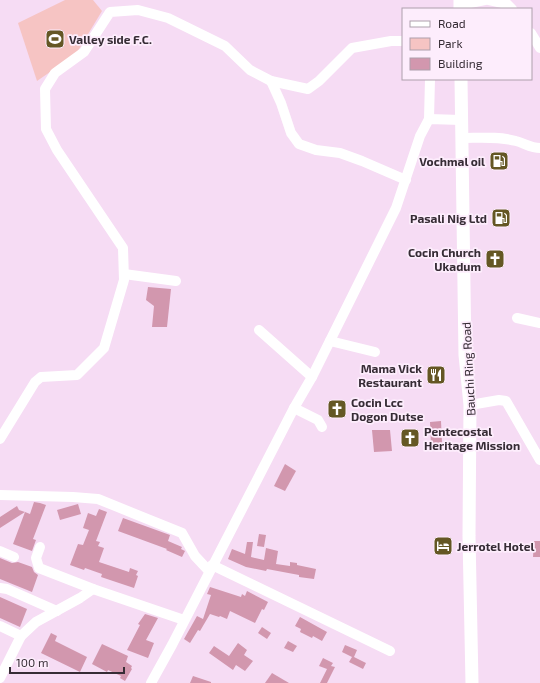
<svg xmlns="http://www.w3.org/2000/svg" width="540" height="683" font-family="'Exo 2',sans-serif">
  <rect width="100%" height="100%" fill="#f6dcf4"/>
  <path fill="#f6c4c3" d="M65,0H93L102,11L76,54L37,81L18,23Z"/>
  <g fill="#d297ae">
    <path d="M148,287L171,289L167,327H152L154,306L146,300Z"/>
    <path d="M441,421L442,443L431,445L430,422Z"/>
    <path d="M372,430H390L392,451L374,452Z"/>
    <path d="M285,464L296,471L285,491L274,486Z"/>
    <path d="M34,502L40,503L46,505L33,539L36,540L32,551L13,544L25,512L30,514Z"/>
    <path d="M78,504L81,514L60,520L57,510Z"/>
    <path d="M17,506L19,510L25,512L0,528V517Z"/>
    <path d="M99,509L107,512L96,541L100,542L98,546L104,548L99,562L129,572L130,568L138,571L136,575L138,576L134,588L101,577L102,574L85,568L84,570L70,565L78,544L83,545L89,530L83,528L88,513L96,516Z"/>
    <path d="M123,518L170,535L168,541L182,547L181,549L185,551L182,557L166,550L167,549L118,531Z"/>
    <path d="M259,534L266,535L264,547L257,546Z"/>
    <path d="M534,541H540V557H533Z"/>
    <path d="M247,542H253L251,557L264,560L266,548L278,551L276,564L290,566V562L297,563V565L316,569L314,579L299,577V575L267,569L266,571L246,567L228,559L232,549L245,554Z"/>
    <path d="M0,558L12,563L18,562L32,567L34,572L38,575L32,592L0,579Z"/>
    <path d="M210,587L241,597L242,594L245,596L247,591L268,602L264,610L262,609L255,623L230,611L227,619L220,616L219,617L210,614L200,631L198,630L190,643L184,639L197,616L203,619L211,595L207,594Z"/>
    <path d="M0,597L27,609L20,627L0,618Z"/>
    <path d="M145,614L158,618L146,640L154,643L148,658L127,650L140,625L138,624Z"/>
    <path d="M300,617L327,632L322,641L313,636L312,638L300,632L301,629L295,626Z"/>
    <path d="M262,627L271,633L267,639L258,633Z"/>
    <path d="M51,633L57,636L55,641L87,657L80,672L41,653Z"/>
    <path d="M288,641L297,646L293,652L284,648Z"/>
    <path d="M238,643L247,650L244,655L253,661L245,671L236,665L233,670L209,653L214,646L229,656Z"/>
    <path d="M102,644L128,656L126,662L132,666L131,668L132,669L125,681L120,678L121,676L108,670L107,672L92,664Z"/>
    <path d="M345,645L357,650L354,657L366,663L363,669L349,662L352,657L342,652Z"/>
    <path d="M323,658L333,663L331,666L335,667L327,683H320L327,669L319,666Z"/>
    <path d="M272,673L289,683H265Z"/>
    <path d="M193,676L211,682V683H190Z"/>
  </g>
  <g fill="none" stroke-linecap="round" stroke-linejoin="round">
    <g stroke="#fff" stroke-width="10">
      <path d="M489,0L507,4L512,9"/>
      <path d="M460,5L485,0"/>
      <path d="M531,33L540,48"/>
      <path d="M271,81L281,103L291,133L299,144L316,150L340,153L362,161L406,180"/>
      <path d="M429,119L430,79"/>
      <path d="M461,138C479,138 498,136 516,141C524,143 531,148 540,148"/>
      <path d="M124,274L176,281"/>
      <path d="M517,318L540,323"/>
      <path d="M259,330L312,377"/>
      <path d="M330,341L375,352"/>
      <path d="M470,405L499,400L506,401L540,460"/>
      <path d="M294,408L318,420L322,427"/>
      <path d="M0,439L35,382L41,377L77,375L104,348L124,280L123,248L57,150L46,129L45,89L55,73L84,52L110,12L138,10L168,18L225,46L250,70L271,81L308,89L319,81L352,48L391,41H403"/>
      <path d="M0,495L73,497L98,499L182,533L195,556L209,571"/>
      <path d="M40,547L36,558L39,568L93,589L184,620"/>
      <path d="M0,551L14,557"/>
      <path d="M212,565L390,651"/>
      <path d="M0,588L7,589L57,611"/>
      <path d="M0,626L21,636"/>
      <path d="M0,678L21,636L36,622L80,598L93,589"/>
      <path d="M151,683L172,645L294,408L312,377L396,208L420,136L429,119L461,120"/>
    </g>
    <g stroke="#fff" stroke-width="13">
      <path d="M460,0V9"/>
      <path d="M461,79L465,355L470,405L469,536L472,683"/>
    </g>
  </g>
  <defs>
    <g id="stadium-square" transform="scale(1)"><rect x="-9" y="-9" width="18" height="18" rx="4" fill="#645724" stroke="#fdedfc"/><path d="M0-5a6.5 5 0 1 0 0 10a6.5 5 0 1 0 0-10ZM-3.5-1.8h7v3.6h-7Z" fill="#fff"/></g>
    <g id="fuel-square" transform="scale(1)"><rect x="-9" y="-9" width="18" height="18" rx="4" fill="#645724" stroke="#fdedfc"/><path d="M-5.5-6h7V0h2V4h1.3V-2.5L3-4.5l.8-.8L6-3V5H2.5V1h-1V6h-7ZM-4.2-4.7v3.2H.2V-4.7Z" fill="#fff"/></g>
    <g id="church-square" transform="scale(1)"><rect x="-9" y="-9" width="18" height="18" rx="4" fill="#645724" stroke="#fdedfc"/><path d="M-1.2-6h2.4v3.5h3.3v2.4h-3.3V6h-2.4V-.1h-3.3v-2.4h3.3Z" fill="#fff"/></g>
    <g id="restaurant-square" transform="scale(1)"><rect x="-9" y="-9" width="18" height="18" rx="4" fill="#645724" stroke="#fdedfc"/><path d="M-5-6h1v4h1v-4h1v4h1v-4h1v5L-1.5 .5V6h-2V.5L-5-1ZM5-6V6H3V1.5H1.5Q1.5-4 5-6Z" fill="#fff"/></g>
    <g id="hotel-square" transform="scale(1)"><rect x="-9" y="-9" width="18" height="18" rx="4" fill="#645724" stroke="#fdedfc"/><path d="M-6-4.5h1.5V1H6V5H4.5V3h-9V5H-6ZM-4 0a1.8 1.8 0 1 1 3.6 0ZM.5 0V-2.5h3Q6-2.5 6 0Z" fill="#fff"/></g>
  </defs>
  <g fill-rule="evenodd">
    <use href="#stadium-square" x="55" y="39"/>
    <use href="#fuel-square" x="499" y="161"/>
    <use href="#fuel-square" x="501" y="218"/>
    <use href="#church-square" x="495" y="259"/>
    <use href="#restaurant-square" x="436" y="375"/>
    <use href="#church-square" x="337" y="409"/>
    <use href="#church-square" x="410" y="438"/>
    <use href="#hotel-square" x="443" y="546"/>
  </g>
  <g text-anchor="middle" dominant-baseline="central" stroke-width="3.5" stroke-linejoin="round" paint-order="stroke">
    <g font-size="12" font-weight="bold" fill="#362c35" stroke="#fdedfc" text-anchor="start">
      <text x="69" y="39">Valley side F.C.</text>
      <text x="485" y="161" text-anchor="end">Vochmal oil</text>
      <text x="487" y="218" text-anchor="end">Pasali Nig Ltd</text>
      <text x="481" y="252" text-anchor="end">Cocin Church<tspan x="481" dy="14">Ukadum</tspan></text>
      <text x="422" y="368" text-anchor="end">Mama Vick<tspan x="422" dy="14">Restaurant</tspan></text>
      <text x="351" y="402">Cocin Lcc<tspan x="351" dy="14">Dogon Dutse</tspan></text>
      <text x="424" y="431">Pentecostal<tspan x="424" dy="14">Heritage Mission</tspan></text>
      <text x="457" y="546">Jerrotel Hotel</text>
    </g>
    <g font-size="12" fill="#362c35" stroke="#fdedfc">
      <text transform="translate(468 369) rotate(-93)">Bauchi Ring Road</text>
    </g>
  </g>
  <rect x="402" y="8" width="130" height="72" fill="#fdedfc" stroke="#ada0ac"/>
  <rect x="410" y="21" width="20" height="6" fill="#ffffff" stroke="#ada0ac"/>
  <text x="438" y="28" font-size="12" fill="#362c35">Road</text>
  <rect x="410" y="38" width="20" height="12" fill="#f6c4c3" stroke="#ada0ac"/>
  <text x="438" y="48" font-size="12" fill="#362c35">Park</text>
  <rect x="410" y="58" width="20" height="12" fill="#d297ae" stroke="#ada0ac"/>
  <text x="438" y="68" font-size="12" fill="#362c35">Building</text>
  <path d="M10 667v6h114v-6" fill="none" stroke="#362c35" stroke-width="2"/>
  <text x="16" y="667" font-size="12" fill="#362c35" stroke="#fdedfc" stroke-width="3" paint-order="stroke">100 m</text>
</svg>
